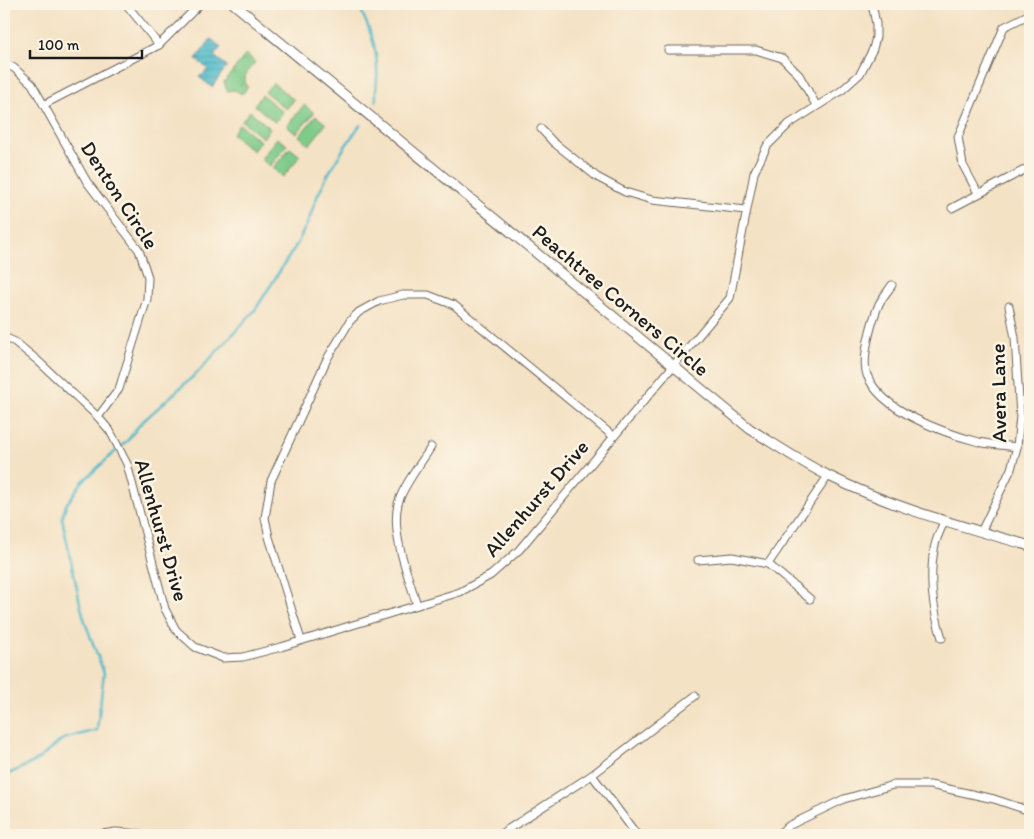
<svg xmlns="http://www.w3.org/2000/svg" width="1034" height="839" font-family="Itim,sans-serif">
  <defs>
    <pattern id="park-crowns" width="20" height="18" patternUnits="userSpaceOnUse" patternTransform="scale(1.25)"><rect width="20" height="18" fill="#7fcb8a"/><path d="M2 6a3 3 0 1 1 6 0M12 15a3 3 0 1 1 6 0" fill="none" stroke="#6dae76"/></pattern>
    <pattern id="water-rules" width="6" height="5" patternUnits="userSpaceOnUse" patternTransform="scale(1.25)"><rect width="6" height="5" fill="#4eb9ca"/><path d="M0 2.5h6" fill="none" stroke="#449ead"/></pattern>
  </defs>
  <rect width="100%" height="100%" fill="#fcf5e5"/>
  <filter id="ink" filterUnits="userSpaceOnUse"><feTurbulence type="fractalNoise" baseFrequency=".02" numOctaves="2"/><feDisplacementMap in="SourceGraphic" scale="10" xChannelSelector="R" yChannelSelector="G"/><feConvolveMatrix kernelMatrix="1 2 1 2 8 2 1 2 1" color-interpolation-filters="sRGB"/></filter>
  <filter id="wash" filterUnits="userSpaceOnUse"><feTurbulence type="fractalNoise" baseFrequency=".0096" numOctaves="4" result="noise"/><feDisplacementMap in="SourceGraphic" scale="20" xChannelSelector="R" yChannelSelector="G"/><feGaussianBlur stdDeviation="1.12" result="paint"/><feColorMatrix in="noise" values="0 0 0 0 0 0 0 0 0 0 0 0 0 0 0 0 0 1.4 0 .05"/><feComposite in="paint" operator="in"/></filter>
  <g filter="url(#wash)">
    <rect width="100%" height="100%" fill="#f4e2c5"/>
    <path fill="url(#park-crowns)" stroke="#4e7453" d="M246,54L255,62L245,76V84L248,87L242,94L235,90L227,91L224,82Z"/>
    <g fill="#7fcb8a" stroke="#4e7453">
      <path d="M273,83L294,100L286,109L265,92Z"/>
      <path d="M262,95L283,112L275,122L254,105Z"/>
      <path d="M304,105L314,113L296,134L287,126Z"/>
      <path d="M250,111L270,128L263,138L242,121Z"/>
      <path d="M316,116L326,124L309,145L299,136Z"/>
      <path d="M239,124L260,141L253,151L232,134Z"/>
      <path d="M277,138L287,145L270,166L261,159Z"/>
      <path d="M290,148L300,156L283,177L273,168Z"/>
    </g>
    <path fill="url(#water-rules)" stroke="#356a73" d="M211,39L221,47L214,56L227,66L212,87L199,77L201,75L202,76L208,69L196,59Z"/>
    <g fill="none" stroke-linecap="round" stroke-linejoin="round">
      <g stroke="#4eb9ca" stroke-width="2.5">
        <path d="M358,4C368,25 377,45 377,69C378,80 375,89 376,101"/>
        <path d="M4,776L36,761L63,739L97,730L104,673L85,622L80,603L62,518L66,505L82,482L128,440L140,424L198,372L255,310L297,244L308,222L317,197L327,176L344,148L360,125"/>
      </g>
    </g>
  </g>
  <g filter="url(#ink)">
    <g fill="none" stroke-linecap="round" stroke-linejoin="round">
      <g stroke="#686157" stroke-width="9">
        <g id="minor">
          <path d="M126,4L159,45"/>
          <path d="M668,50H756L782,58L799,75L816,105"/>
          <path d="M4,63L14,68L32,84L87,182L139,250L148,277L147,299L119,389L98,417"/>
          <path d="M45,104L159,45L200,4"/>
          <path d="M541,129L553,142L597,177L625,192L652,200L746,210"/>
          <path d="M978,193L963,165L958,137L1004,27L1030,14"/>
          <path d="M952,208L1030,167"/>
          <path d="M892,285C888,291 882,298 879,304C872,321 861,358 867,375C881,411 944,433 979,442C992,445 1005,445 1017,447"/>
          <path d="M4,337L15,342L37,360L98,417L110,431L127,464L165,609L176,630L195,647L223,658L243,657L281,647L460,592L491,575L519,550L730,298L754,173L767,146L789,124L841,91L860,74L873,49L876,37V24L872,4"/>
          <path d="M981,532L1011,469L1017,447L1020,416L1015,338L1009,306"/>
          <path d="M698,560L732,557L768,564L810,599"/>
          <path d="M768,564L828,476"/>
          <path d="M417,605C408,575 391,534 398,504C402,487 422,462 431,447"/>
          <path d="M942,638C933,610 929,579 934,550C935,540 941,530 944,521"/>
          <path d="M301,640L269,537L265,518L271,481L327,359L350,321L359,312L379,301L403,295H428L454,305L613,436"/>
          <path d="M592,775L637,835"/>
          <path d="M96,835L116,832L140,834L143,835"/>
          <path d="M499,835L592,775L695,696"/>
          <path d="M777,835L790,825L844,799L893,785H930L994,799L1030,811"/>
        </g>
      </g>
      <g stroke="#686157" stroke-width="11">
        <path id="tertiary" d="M234,4L750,429C776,445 802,463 829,476C893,508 962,526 1030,546"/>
      </g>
      <use href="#minor" stroke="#fff" stroke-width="7"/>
      <use href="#tertiary" stroke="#fff" stroke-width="9"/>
    </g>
  </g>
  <g text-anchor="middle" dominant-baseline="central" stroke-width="5" stroke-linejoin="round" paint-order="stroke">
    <g font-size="21" fill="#1c1c1c" stroke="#fcf5e5">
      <text transform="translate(120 195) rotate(57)">Denton Circle</text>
      <text transform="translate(621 300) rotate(40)">Peachtree Corners Circle</text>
      <text transform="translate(998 393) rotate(-91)">Avera Lane</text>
      <text transform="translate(536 498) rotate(-49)">Allenhurst Drive</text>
      <text transform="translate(162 530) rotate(74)">Allenhurst Drive</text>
    </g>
  </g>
  <rect width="1034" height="839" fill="none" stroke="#fcf5e5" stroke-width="20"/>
  <path d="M30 50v8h112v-8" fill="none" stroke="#1c1c1c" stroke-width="2.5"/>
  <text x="38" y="50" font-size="15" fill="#1c1c1c" stroke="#fcf5e5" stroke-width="4" paint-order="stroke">100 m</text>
</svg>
